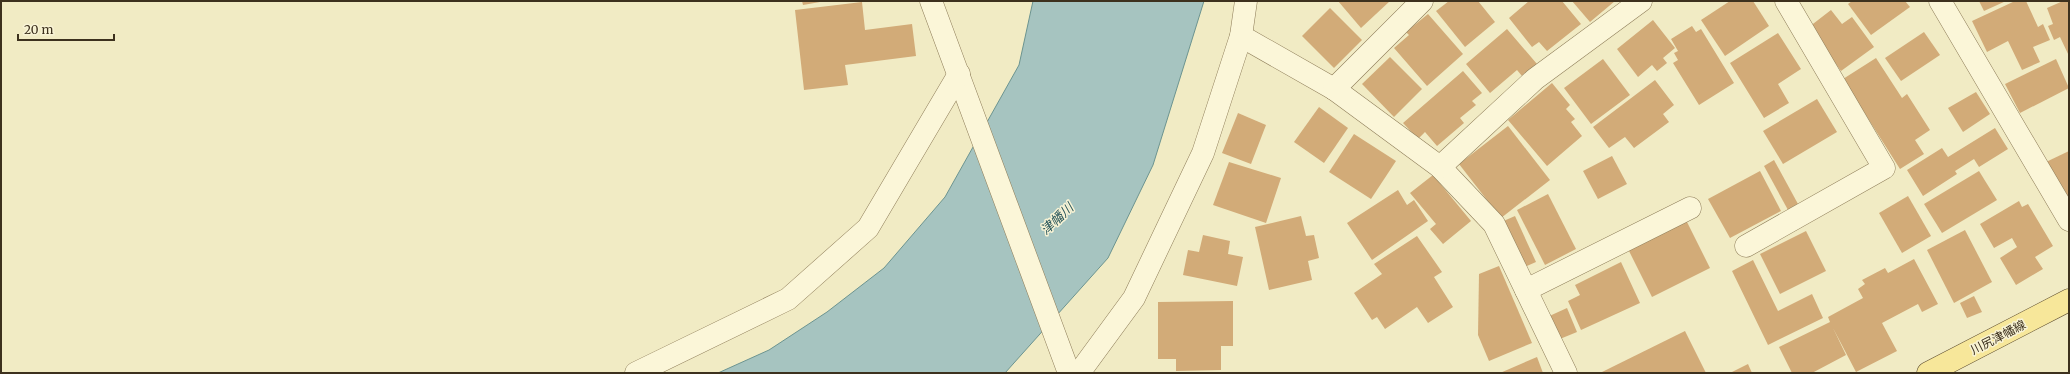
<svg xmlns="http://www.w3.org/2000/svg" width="2070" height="374" font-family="Merriweather,'Noto Sans JP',serif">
  <rect width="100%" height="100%" fill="#f1ebc4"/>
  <path fill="#a6c4c0" stroke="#6c9490" d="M1033,1H1204L1153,165L1108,258L1005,373H718L769,350L827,312L884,268L945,197L1019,65Z"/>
  <g fill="#d2ab78">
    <path d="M802,1H820V2L803,5Z"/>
    <path d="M1338,1H1390L1361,28Z"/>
    <path d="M1449,1H1478L1495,22L1465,47L1436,11Z"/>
    <path d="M1529,1H1562L1581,24L1547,51L1539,42L1532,47L1509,18Z"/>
    <path d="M1572,1H1615L1590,22Z"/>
    <path d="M1730,1H1753L1769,26L1725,56L1701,20Z"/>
    <path d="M1852,1H1905L1910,7L1871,35L1848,4Z"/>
    <path d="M1979,1H2006L1984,11Z"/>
    <path d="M2015,1H2026L2038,27L2043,24L2050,40L2033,47L2040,62L2022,70L2008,41L1987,52L1972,21Z"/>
    <path d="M2063,1H2069V56L2060,37L2054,40L2048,26L2053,24L2047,8Z"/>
    <path d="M862,2L865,30L912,24L916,56L845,65L848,85L804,90L795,10Z"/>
    <path d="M1330,8L1362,40L1334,68L1302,36Z"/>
    <path d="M1831,10L1842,24L1852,17L1874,47L1841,71L1809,27Z"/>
    <path d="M1428,14L1463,54L1427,86L1394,48L1409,35L1406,32Z"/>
    <path d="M1653,20L1675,48L1663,58L1667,63L1657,71L1652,65L1638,77L1617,49Z"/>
    <path d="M1692,26L1696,32L1701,29L1734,83L1699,105L1673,63L1678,60L1674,53L1678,51L1671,39Z"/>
    <path d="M1507,29L1537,64L1522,76L1517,70L1490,93L1466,64Z"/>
    <path d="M1924,32L1940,55L1901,81L1885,58Z"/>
    <path d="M1778,33L1801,69L1778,84L1789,103L1764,118L1730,63Z"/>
    <path d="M1390,57L1422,89L1394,117L1362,84Z"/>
    <path d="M1876,58L1902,98L1907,94L1930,130L1915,140L1924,154L1900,169L1843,79Z"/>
    <path d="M1603,59L1630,95L1591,124L1564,88Z"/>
    <path d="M2056,59L2069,88L2020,113L2005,84Z"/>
    <path d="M1463,71L1482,93L1472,101L1476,105L1460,118L1464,123L1437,146L1425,132L1418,139L1403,123Z"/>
    <path d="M1655,80L1674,105L1663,114L1669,122L1634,148L1625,137L1609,148L1593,127Z"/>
    <path d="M1552,83L1570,105L1566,109L1575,119L1571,122L1582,136L1547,166L1508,120Z"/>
    <path d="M1976,92L1990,114L1963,132L1948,108Z"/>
    <path d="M1817,99L1837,132L1783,164L1763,131Z"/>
    <path d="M1319,107L1348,128L1324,163L1294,142Z"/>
    <path d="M1238,113L1266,125L1251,164L1222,153Z"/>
    <path d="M1508,126L1550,180L1501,218L1459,164Z"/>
    <path d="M1995,128L2008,149L1979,167L1974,159L1955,171L1957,174L1923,196L1907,170L1942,148L1948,157Z"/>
    <path d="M1354,134L1396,161L1371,199L1329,172Z"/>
    <path d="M2069,151V204L2046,162Z"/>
    <path d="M1612,156L1627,184L1598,199L1583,171Z"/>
    <path d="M1774,160L1798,204L1788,210L1764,166Z"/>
    <path d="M1229,162L1281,178L1266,223L1213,205Z"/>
    <path d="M1760,171L1781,211L1730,238L1708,199Z"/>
    <path d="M1979,171L1997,200L1942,233L1924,204Z"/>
    <path d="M1433,175L1471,221L1443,244L1430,229L1436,224L1410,193Z"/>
    <path d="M1398,190L1407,205L1414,200L1428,221L1372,260L1347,223Z"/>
    <path d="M1548,194L1576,249L1545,265L1517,210Z"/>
    <path d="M1908,196L1931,236L1902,253L1879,213Z"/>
    <path d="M2019,201L2022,207L2028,204L2053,246L2035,257L2043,269L2016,285L2000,258L2017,247L2012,238L1994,248L1980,224Z"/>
    <path d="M1301,216L1306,236L1314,235L1319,258L1308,261L1312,280L1269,290L1255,227Z"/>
    <path d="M1515,216L1536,262L1520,269L1499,223Z"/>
    <path d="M1686,220L1710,268L1652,297L1628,249Z"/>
    <path d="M1965,230L1992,282L1954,303L1927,250Z"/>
    <path d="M1806,231L1826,271L1780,294L1760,254Z"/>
    <path d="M1203,235L1230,241L1228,254L1243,257L1237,286L1183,275L1188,250L1199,252Z"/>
    <path d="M1417,236L1442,272L1434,277L1453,307L1428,323L1417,307L1385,329L1377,317L1372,320L1354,293L1382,274L1374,264Z"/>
    <path d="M1914,259L1938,304L1922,312L1918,304L1882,323L1897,351L1856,372L1833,328L1846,355L1812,373H1792L1779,347L1830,322L1828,317L1863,298L1858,289L1865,284L1862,280L1885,268L1888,273Z"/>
    <path d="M1753,260L1778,311L1812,294L1823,318L1768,345L1732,271Z"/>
    <path d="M1621,262L1640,303L1581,330L1568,301L1580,295L1575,285Z"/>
    <path d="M1499,266L1532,343L1489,361L1478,335L1479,274Z"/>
    <path d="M1974,296L1982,312L1967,318L1960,303Z"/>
    <path d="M1233,301V346H1221V370L1176,371V359H1158V302Z"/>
    <path d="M1567,308L1577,332L1555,341L1545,318Z"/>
    <path d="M1685,331L1706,373H1600Z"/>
    <path d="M1537,357L1543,373H1500Z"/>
    <path d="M1748,364L1752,373H1730Z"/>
  </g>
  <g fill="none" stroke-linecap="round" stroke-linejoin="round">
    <g stroke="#8e7d59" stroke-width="23">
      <g id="minor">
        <path d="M931,1L1069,373"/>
        <path d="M1940,1L2069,220"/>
        <path d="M1241,36L1334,89L1440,167L1494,224L1566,373"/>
        <path d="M1334,89L1422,1"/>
        <path d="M1440,167L1535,79L1641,1"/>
        <path d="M1746,246L1884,168L1786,1"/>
        <path d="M1526,290L1690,208"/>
        <path d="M636,373L788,299L868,228L959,74"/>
        <path d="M1079,373L1134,298L1203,153L1241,36L1246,1"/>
      </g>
    </g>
    <g stroke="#5b4a2d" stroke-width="23">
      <path id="major" d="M1928,373L2069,300"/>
    </g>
    <use href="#minor" stroke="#fbf6d8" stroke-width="22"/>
    <use href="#major" stroke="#f7e79a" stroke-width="22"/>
  </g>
  <g text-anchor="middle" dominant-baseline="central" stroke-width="3" stroke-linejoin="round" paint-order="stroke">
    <g font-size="12" fill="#3d311e" stroke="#f8f3d5">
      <text transform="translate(1998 337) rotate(-27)">川尻津幡線</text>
    </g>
    <g font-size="13" font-style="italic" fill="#2c595d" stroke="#f8f3d5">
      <text transform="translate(1057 219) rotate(-43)">津幡川</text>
    </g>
  </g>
  <rect width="2070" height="374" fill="none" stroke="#3d311e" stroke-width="4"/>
  <path d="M18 34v6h96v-6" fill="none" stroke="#3d311e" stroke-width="2"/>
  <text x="24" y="34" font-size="12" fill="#3d311e" stroke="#f8f3d5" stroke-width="3" paint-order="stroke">20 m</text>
</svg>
